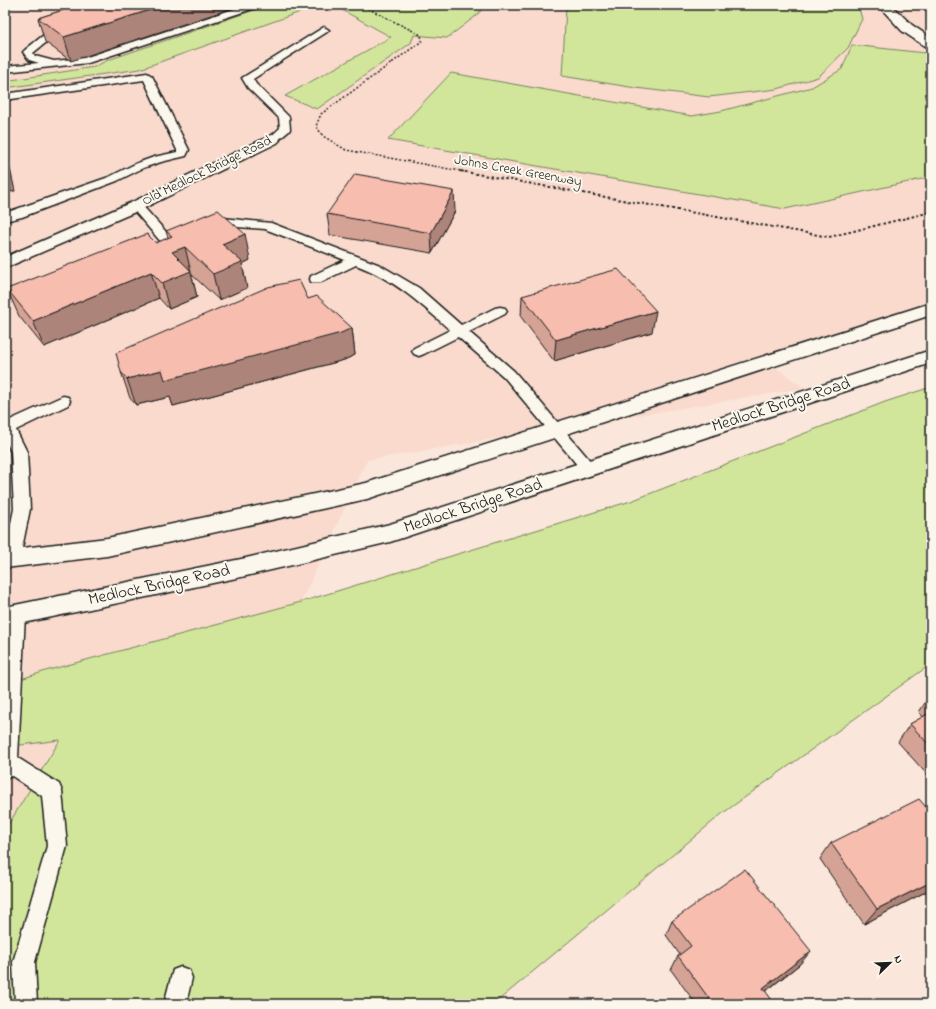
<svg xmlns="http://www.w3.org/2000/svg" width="936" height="1009" font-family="'Indie Flower',sans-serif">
  <rect width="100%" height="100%" fill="#fae6da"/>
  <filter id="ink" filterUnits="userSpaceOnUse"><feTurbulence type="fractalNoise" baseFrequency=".025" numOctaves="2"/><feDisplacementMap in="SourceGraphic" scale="8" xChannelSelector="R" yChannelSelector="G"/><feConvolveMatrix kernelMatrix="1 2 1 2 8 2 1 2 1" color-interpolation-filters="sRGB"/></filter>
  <g filter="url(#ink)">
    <g fill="#f9dacd">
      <path d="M5,5H269L108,60L95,67L5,81Z"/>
      <path d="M320,5H333L391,37L285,96L317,109L411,43L414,35L447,38L476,16L486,5H931V312L764,359L804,388L367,460L301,602L49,670L5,684V88L140,69Z"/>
      <path d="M60,739L5,830V747Z"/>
    </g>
    <g fill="#d1e69b" stroke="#76815c">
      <path d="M269,5H320L140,69L5,88V81L94,67L108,60Z"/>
      <path d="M333,5H486L476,16L447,38L414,35L411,43L317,109L285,96L391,37Z"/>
      <path d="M568,5H858L862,19L848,48L818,77L777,89L709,97L636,88L562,76L566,8Z"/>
      <path d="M852,45L925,53L931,57V177L785,209L388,140L451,73L692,116L721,111L812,87L842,69Z"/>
      <path d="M931,387V664L723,813L494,1004H5V830L60,740L5,747V684L49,670L301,602L631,501L885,402Z"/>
    </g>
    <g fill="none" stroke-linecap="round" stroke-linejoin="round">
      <g stroke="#1c1c1c" stroke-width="3">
        <g id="lane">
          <path d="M81,5H93L33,53L35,56L54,61L84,58L246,5H260L258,7L88,63L5,72V66L39,63L29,60L23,52L25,50Z"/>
          <path d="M324,27L329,30L327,32L253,79L256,84L289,117L290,129L289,131L276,142H268L267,140L280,128L279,118L248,88L242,78Z"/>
          <path d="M147,73L152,76L189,150L186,156L161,162L143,168L117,181L22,217L5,221V213L109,177L135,164L154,157L177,152V150L144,80L5,100V94Z"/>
          <path d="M136,202L140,203L168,234L185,229L189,230L191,233L189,236L165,243L161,242L130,206L132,203Z"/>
          <path d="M223,218L271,223L380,265L419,288L461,325L495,308L500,307L505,308L507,311L505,314L469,332L514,371L593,464L596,468L593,472L588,474L583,472L504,377L458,337L424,354L419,356L414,354L412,351L414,348L450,330C421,304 394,279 356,265L321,282H311L310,279L311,276L345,260L265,229L224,226L212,230L208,229L206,226L208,223Z"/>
          <path d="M63,396L68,397L70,401L68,405L16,430L27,452L30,509L20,558L18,563L12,565L6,563L5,551L14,509L11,452L5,439V419L10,420Z"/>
          <path d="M16,607L22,609L25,614L18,758L59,784L62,791L67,846L35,962L37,1004H15L13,962L47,846L42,796L12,776L5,779V651L7,614L10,609Z"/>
          <path d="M181,967L189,970L192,978L186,1004H164L173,970Z"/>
        </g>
      </g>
      <g stroke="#1c1c1c" stroke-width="3">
        <g id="street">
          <path d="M878,5H891L912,25L931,38V48L926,47L902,31Z"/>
          <path d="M272,135L277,137L280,140L277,143L142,209L5,268V257L130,203Z"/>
        </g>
      </g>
      <g stroke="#1c1c1c" stroke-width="3">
        <g id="highway">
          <path d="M931,303V315L367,499L107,556L5,568V550L107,538L366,483Z"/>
          <path d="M931,350V363L390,542L246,576L5,627V607L246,558L390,524Z"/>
        </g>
      </g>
      <path stroke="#1c1c1c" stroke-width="1.5" stroke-dasharray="2 2" stroke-linecap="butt" d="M361,5L421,35L422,41L321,114L316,126L323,136L346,150L466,172"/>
      <path stroke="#1c1c1c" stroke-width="2" stroke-dasharray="2.5 2.5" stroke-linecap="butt" d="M460,171L829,237L931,212"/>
      <use href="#lane" fill="#fbf7ec" fill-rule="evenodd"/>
      <use href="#street" fill="#fbf7ec" fill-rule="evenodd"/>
      <use href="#highway" fill="#fbf7ec" fill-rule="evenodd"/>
    </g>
    <g fill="#d4a396" stroke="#1c1c1c">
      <path d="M79,5L71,61L45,42L38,18Z"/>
      <path d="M455,211L432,253L330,235L327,214Z"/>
      <path d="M166,231L250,260L242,264L247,288L219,300L191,274L197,297L169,309L159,298L44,347L19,316L7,289L156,243L168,238Z"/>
      <path d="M522,296L652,332L554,361L521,317Z"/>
      <path d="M308,299L352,328L355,355L344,360L173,406L170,397L136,405L130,398L121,372Z"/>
      <path d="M931,694V779L898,742L910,724L923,717L919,712Z"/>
      <path d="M831,843L931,889L864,924L820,859Z"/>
      <path d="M672,921L800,964L765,992L775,1004H696L671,970L678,956L680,955L666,935Z"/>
    </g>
    <g fill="#ad847a" stroke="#1c1c1c">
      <path d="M166,5H242L71,61L64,37Z"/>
      <path d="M5,146L15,191L5,193Z"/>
      <path d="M454,191L455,211L432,253L431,233Z"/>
      <path d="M245,234L250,260L242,264L247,288L219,300L213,274L222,244Z"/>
      <path d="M185,247L197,297L169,309L162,283L172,252Z"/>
      <path d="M151,272L159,298L44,347L33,321Z"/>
      <path d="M656,311L652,332L554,361L556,340Z"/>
      <path d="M352,328L355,355L344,360L173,406L170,397L136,405L127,379L162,370Z"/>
      <path d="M931,882V889L864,924L877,909Z"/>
      <path d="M811,951L800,964L753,1001L763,988Z"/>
    </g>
    <g fill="#f7bdaf" stroke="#1c1c1c">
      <path d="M79,5H166L64,37L38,18Z"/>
      <path d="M355,174L454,191L431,233L327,214Z"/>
      <path d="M218,210L245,234L222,244L242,262L213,274L185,247L172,252L191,271L162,283L151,272L33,321L7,289L147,234L156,243L172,236L166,231Z"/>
      <path d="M618,269L656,311L556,340L522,296Z"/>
      <path d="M299,280L308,299L317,296L352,328L341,333L165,380L162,370L127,379L121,372L116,353L268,287Z"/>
      <path d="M931,712V747L910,724Z"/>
      <path d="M919,799L931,813V882L877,909L831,843Z"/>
      <path d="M745,869L811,951L763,988L775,1004H713L678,956L691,946L672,921Z"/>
    </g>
  </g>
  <g text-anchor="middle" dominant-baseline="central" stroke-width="4" stroke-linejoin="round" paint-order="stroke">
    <g font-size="14" fill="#1c1c1c" stroke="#fbf7ec">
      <text transform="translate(207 171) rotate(-26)">Old Medlock Bridge Road</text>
      <text transform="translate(518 171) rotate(10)">Johns Creek Greenway</text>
    </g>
    <g font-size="17" fill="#1c1c1c" stroke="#fbf7ec">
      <text transform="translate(781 405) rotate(-18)">Medlock Bridge Road</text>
      <text transform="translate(473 506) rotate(-18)">Medlock Bridge Road</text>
      <text transform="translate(159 585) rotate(-12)">Medlock Bridge Road</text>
    </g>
  </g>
  <rect width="936" height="1009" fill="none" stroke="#fbf7ec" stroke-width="20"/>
  <rect x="10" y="10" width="916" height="989" fill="none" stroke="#1c1c1c" stroke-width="1.5" filter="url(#ink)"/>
  <g transform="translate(890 963) rotate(67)" stroke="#fbf7ec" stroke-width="3" paint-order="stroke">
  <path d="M0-3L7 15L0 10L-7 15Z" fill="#1c1c1c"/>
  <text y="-6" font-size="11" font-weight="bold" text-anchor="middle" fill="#1c1c1c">N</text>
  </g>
</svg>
